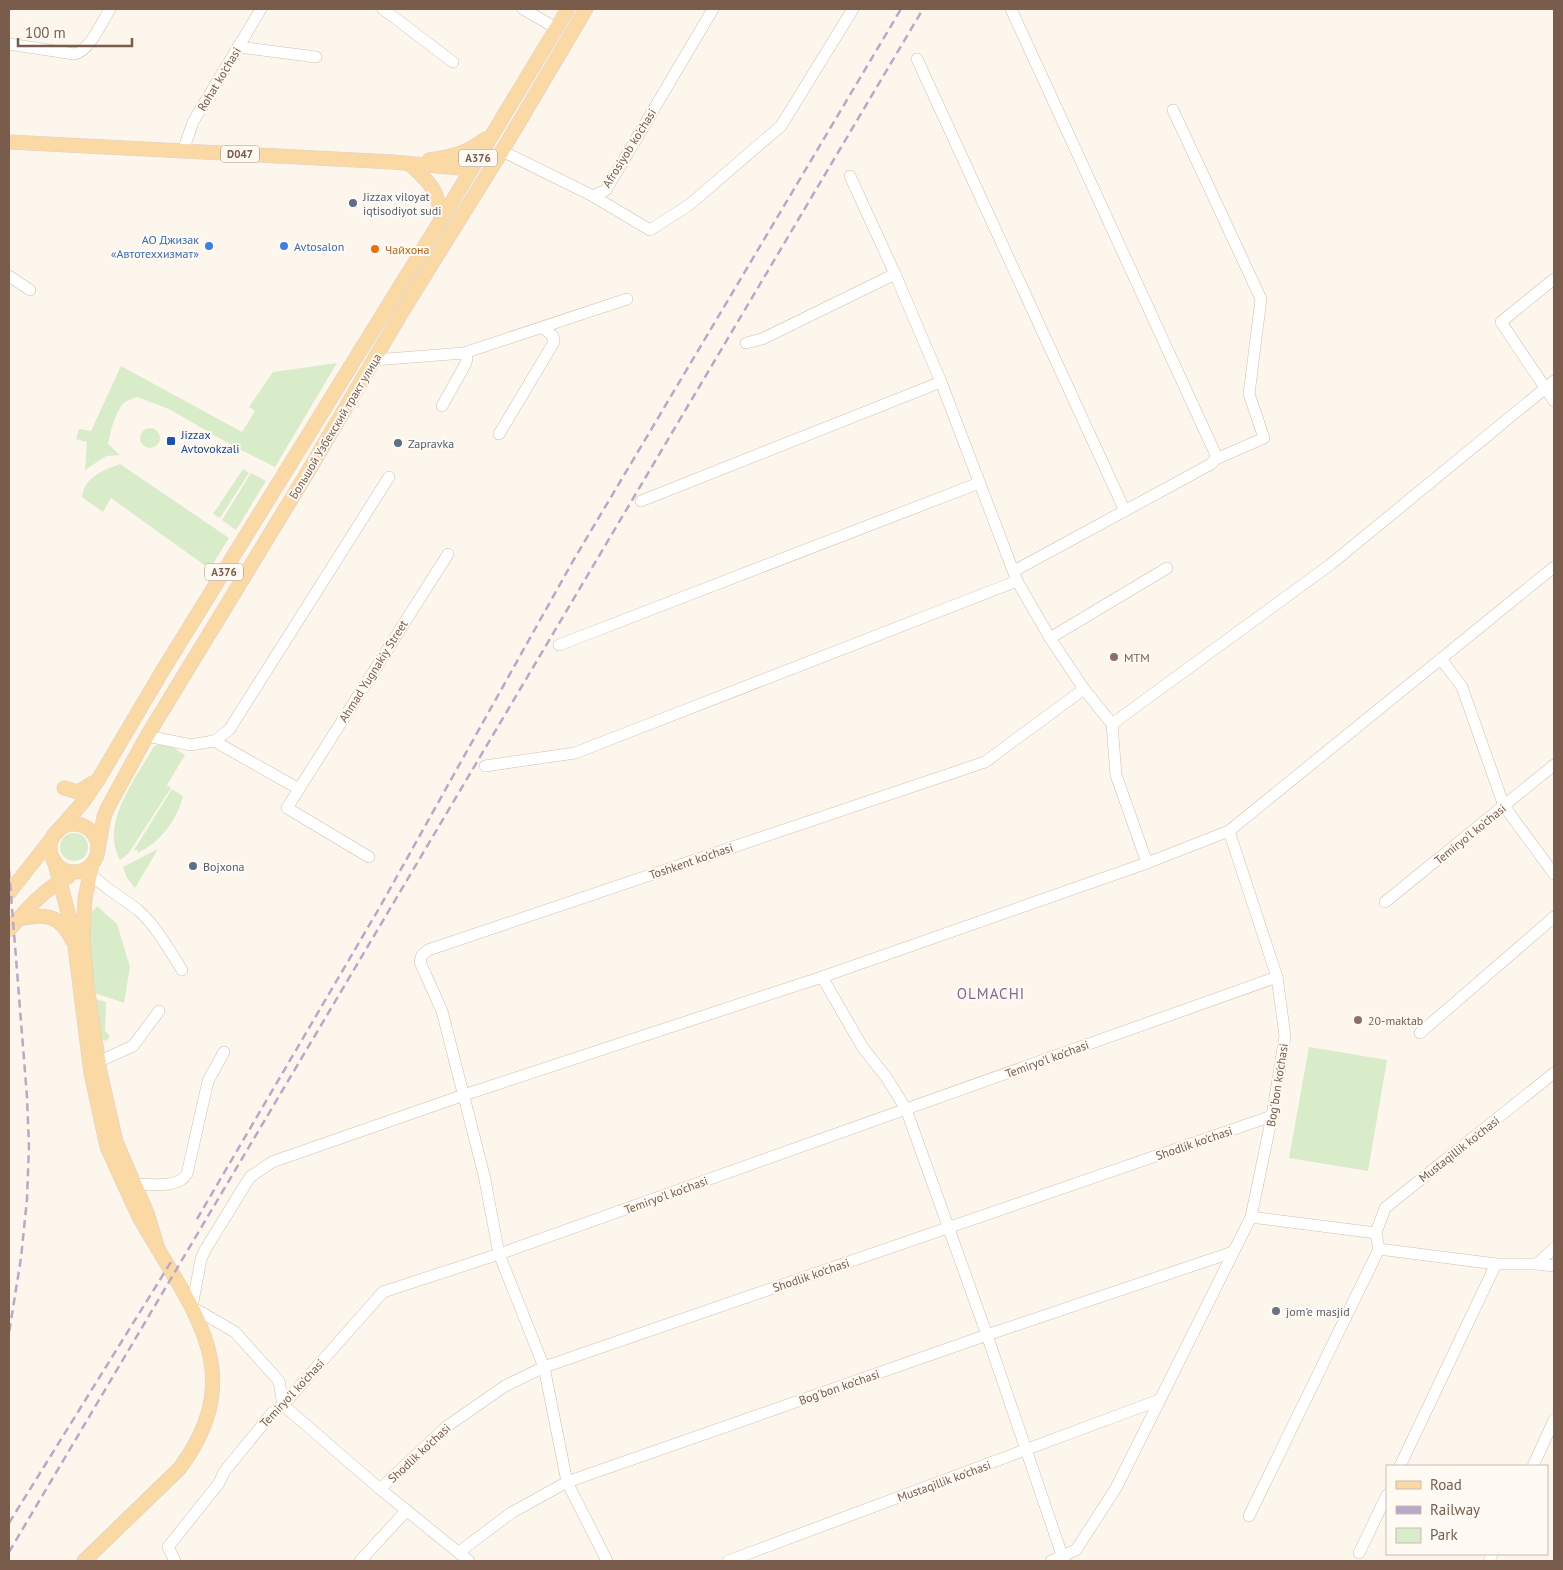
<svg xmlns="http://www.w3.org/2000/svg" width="1563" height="1570" font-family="'PT Sans',sans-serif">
  <rect width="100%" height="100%" fill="#fdf6ec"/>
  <g fill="#d8ecc9">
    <path d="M337,363L275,467L233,446L169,409L137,397C134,398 128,400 125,402C116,409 110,433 108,444L120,455L106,456L85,470L87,442L76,439L79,429L91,431L121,366L242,432L255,411L249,407L273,372Z"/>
    <circle cx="150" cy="438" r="10"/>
    <path d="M120,464L229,538L211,567H207L111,498L103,512L82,497C84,477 104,470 120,464Z"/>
    <path d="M243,469L249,473L220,518L213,514Z"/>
    <path d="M251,473L266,481L236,530L222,520Z"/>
    <path d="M166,743L185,755L167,785L171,788L128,854L120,860C99,824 137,777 154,746Z"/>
    <path d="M172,789L183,796C176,822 161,841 138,853L137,850H134Z"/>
    <circle cx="74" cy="847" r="14"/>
    <path d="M158,849L135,888L127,878L123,867Z"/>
    <path d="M97,906L117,924L130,967L124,1003L92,992L89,950L92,912Z"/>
    <path d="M92,998L106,1002L105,1031L109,1035V1038L106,1041L99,1037Z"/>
    <path d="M1309,1047L1387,1060L1368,1171L1289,1158Z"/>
  </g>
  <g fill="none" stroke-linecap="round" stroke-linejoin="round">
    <g stroke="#d1beb0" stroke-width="12">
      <g id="minor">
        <path d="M383,9L453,62"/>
        <path d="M523,9L556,28"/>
        <path d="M1011,9L1215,453L1216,459L1211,464L1014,571"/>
        <path d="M9,44L74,54C89,52 102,22 110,9"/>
        <path d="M238,47L316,57"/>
        <path d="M917,59L1125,511"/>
        <path d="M1173,110L1261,299L1249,394L1264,438L1216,459"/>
        <path d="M183,151L193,122L261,9"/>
        <path d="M502,151L593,196L606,190L713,9"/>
        <path d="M850,176L895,274L941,382L1017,581L1050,638L1084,689L1112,724L1116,775L1147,863"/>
        <path d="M593,196L650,230L689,205L781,126L853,9"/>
        <path d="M9,276L30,290"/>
        <path d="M1554,279L1501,322L1554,401"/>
        <path d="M746,343L762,339L895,274"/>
        <path d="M374,360L464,353L627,299"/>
        <path d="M442,406L466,363L467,358L464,353"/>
        <path d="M499,434L554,342L553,336L543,328"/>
        <path d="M641,501L941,382"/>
        <path d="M1050,638L1167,568"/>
        <path d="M559,645L979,483"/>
        <path d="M1441,659L1462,687L1504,806L1554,874"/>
        <path d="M1112,724L1331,564L1554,381"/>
        <path d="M147,736L191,745L214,741L229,730L389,477"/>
        <path d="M214,741L299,789L287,808L369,857"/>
        <path d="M485,766L575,753L1017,581"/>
        <path d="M299,789L448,554"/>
        <path d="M90,873C106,890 122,897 139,911C157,927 169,950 182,970"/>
        <path d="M1385,902L1554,765"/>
        <path d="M822,977L863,1048L886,1077L906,1109L987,1335L1064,1561"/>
        <path d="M1420,1033L1554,917"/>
        <path d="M91,1062H98L133,1046L159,1011"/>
        <path d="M134,1184C150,1184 178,1189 187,1174L208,1081L224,1052"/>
        <path d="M1251,1217L1376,1233L1379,1249L1496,1264H1537L1554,1266"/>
        <path d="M1376,1233L1385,1208L1554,1073"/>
        <path d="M1537,1264L1554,1248"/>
        <path d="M1400,1466L1496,1264"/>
        <path d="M1533,1466L1554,1420"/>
        <path d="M380,1489L446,1427L505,1386L544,1367L1272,1116"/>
        <path d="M1249,1516L1379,1249"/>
        <path d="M459,1552L511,1513L567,1482L987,1335L1233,1252"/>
        <path d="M1359,1553L1387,1495"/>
        <path d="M175,1561L168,1547L219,1483L224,1472L272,1413L283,1405L383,1292L499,1254L1277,977"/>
        <path d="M360,1561L407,1510"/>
        <path d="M469,1561L380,1489L283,1405L279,1381L235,1332L192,1307L201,1259L205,1250L250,1177L272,1162L464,1095L822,977L1147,863L1229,831L1554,567"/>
        <path d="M607,1561L567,1482L544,1367L499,1254L484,1175L442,1011L420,962L422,955L428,950L985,762L1084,689"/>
        <path d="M728,1561L1159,1400"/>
        <path d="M1051,1561L1076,1550L1116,1488L1251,1217L1272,1116L1285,1036L1277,977L1229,831"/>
        <path d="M1489,1561L1492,1554"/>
      </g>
    </g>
    <g stroke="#dad1cd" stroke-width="15">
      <g id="major">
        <path d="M9,142L393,162L471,169"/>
        <path d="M429,160C451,157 468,153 485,139"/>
        <path d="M410,164C430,183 439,190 441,220"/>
        <path d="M64,788L78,792L93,783"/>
        <circle cx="74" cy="848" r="24"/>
        <path d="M98,849L104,817L107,809L147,736L306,475L402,312L502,151L586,9"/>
        <path d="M54,860L73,931L91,1073L107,1147L139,1217L158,1249L147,1213L116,1142L100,1072L87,986L83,940L85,899L92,864"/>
        <path d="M9,893L56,833L83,802L98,780L163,670L441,220L568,9"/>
        <path d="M18,919C43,914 60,913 72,940"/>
        <path d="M9,930C25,911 45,888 68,877"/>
        <path d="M84,1561L180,1468C242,1383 205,1327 158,1249"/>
      </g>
    </g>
    <use href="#minor" stroke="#fff" stroke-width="11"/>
    <use href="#major" stroke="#fbd9a5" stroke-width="14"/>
    <g stroke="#b9a8c9" stroke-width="2.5" stroke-dasharray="8 5" stroke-linecap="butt">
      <path d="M9,870L27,1097L29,1146L27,1199L21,1258L9,1333"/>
      <path d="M197,1219L381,905L573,561L901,9"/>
      <path d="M9,1523L171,1262"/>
      <path d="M9,1552L923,9"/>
    </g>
  </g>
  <g fill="#5c6f8a" stroke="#fffaf3" stroke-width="2">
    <circle cx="353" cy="203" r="5"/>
    <circle cx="398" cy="443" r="5"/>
    <circle cx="193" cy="866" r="5"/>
  </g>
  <g fill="#3f7fe0" stroke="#fffaf3" stroke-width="2">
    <circle cx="209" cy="246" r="5"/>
    <circle cx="284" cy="246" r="5"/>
  </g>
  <circle fill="#e8710a" stroke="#fffaf3" stroke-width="2" cx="375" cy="249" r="5"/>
  <rect fill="#1a4fb4" stroke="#fffaf3" stroke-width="2" x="166" y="436" width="10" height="10" rx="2.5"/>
  <g fill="#8d6e63" stroke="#fffaf3" stroke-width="2">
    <circle cx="1114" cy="657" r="5"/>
    <circle cx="1358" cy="1020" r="5"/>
  </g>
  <circle fill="#6b7280" stroke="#fffaf3" stroke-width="2" cx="1276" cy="1311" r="5"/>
  <g text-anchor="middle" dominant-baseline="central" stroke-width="4" stroke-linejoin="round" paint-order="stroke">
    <g fill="#fffaf3" stroke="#a28b7f" stroke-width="1">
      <rect x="221" y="145.5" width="38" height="17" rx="4"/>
      <rect x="459" y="149.5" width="38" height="17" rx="4"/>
      <rect x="205" y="563.5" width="38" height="17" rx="4"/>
    </g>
    <g font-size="11" font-weight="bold" fill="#7a5c4d">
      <text x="240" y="154">D047</text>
      <text x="478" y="158">A376</text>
      <text x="224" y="572">A376</text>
    </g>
    <g font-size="12" fill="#7a5c4d" stroke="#fffaf3">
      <text transform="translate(219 79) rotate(-59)">Rohat ko'chasi</text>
      <text transform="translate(629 148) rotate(-58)">Afrosiyob ko'chasi</text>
      <text transform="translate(335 426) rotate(-59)">Большой Узбекский тракт улица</text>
      <text transform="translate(373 671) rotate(-58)">Ahmad Yugnakiy Street</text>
      <text transform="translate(1470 834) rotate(-39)">Temiryo'l ko'chasi</text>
      <text transform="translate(691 861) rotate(-19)">Toshkent ko'chasi</text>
      <text transform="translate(1047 1059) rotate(-20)">Temiryo'l ko'chasi</text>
      <text transform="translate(1277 1085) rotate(-81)">Bog'bon ko'chasi</text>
      <text transform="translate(1194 1143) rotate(-19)">Shodlik ko'chasi</text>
      <text transform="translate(1459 1149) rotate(-38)">Mustaqillik ko'chasi</text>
      <text transform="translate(666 1195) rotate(-20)">Temiryo'l ko'chasi</text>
      <text transform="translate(811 1275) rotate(-19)">Shodlik ko'chasi</text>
      <text transform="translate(839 1387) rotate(-19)">Bog'bon ko'chasi</text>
      <text transform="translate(292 1393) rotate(-47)">Temiryo'l ko'chasi</text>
      <text transform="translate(419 1453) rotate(-43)">Shodlik ko'chasi</text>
      <text transform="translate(944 1481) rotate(-20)">Mustaqillik ko'chasi</text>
    </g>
    <g font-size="12" fill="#4e5e75" stroke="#fffaf3" text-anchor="start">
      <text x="363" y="196">Jizzax viloyat<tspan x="363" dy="14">iqtisodiyot sudi</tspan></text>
      <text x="408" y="443">Zapravka</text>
      <text x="203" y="866">Bojxona</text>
    </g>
    <g font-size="12" fill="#366cbe" stroke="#fffaf3" text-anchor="end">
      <text x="199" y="239">АО Джизак<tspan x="199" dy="14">«Автотеххизмат»</tspan></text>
      <text x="294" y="246" text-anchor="start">Avtosalon</text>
    </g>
    <g font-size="12" fill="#c56008" stroke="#fffaf3" text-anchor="start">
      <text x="385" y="249">Чайхона</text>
    </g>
    <g font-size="12" fill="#164399" stroke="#fffaf3" text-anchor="start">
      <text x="181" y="434">Jizzax<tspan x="181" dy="14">Avtovokzali</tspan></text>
    </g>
    <g font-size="12" fill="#785e54" stroke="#fffaf3" text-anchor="start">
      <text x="1124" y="657">MTM</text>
      <text x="1368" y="1020">20-maktab</text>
    </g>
    <g font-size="12" fill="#5b616d" stroke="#fffaf3" text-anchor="start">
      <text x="1286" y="1311">jom'e masjid</text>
    </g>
    <g font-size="15" letter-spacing="1" fill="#846695" stroke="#fffaf3">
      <text x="991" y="993">OLMACHI</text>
    </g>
  </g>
  <rect width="1563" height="1570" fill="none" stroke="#7a5c4d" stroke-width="20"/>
  <rect x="1386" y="1465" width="162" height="90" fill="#fffaf3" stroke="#cabbb1"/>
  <rect x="1396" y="1481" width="25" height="8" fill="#fbd9a5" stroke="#cabbb1"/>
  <text x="1430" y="1490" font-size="15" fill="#7a5c4d">Road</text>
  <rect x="1396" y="1506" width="25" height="8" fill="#b9a8c9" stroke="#cabbb1"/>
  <text x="1430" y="1515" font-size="15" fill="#7a5c4d">Railway</text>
  <rect x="1396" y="1528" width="25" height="15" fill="#d8ecc9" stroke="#cabbb1"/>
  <text x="1430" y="1540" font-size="15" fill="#7a5c4d">Park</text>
  <path d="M18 38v8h114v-8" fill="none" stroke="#7a5c4d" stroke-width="2.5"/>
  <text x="25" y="38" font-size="15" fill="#7a5c4d" stroke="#fffaf3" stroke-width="4" paint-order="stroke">100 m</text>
</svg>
